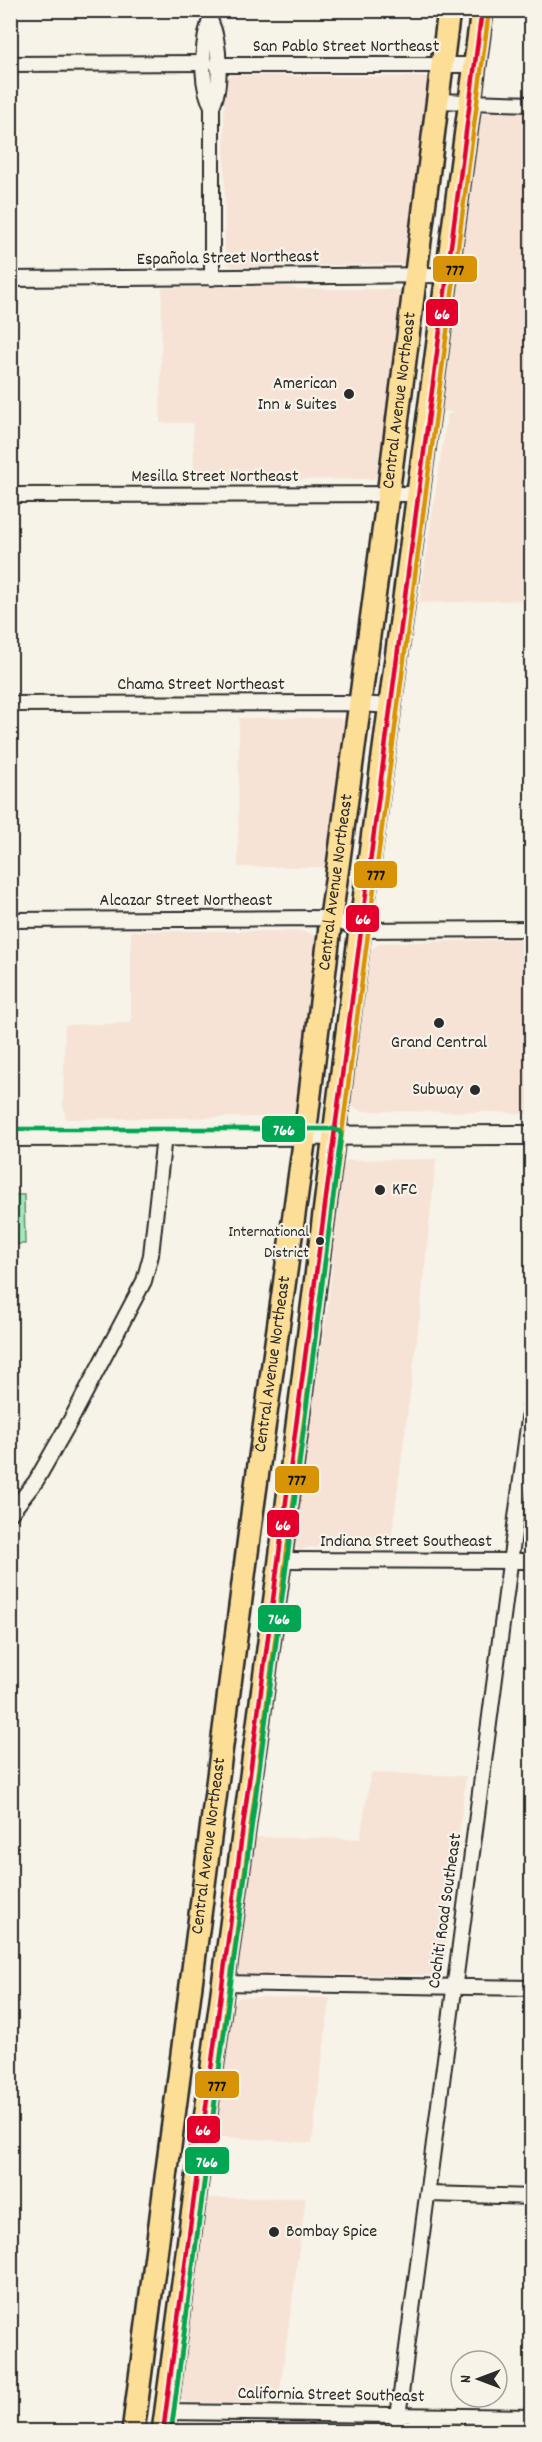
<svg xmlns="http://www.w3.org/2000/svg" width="542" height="2442" font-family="Dekko,sans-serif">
  <rect width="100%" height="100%" fill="#f7f3e8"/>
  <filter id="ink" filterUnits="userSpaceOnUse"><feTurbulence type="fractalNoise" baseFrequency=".0167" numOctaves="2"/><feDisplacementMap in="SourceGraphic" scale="12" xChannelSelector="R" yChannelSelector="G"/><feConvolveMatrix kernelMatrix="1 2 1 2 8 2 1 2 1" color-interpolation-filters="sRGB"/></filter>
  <g filter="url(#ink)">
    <g fill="#f6e3d6">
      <path d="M231,75L427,77L431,81L407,259L405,264L234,267L228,265L225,260L224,84L226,78Z"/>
      <path d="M489,112L531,113V600L419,603L447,415L453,412L441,411L469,185L479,116Z"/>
      <path d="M280,286L301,289H391L401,291L404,296L378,477L373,479L194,480L193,423H160L162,288Z"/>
      <path d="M239,718H340L345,724L328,867H238Z"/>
      <path d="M131,931H303L315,935L317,944L295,1110L287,1116L272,1117L66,1119L63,1106L65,1025L131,1023Z"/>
      <path d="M531,939V1115L499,1112L362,1111L353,1107L350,1099L369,952L373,948L381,943Z"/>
      <path d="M436,1159L420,1315L390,1549L311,1547L300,1550L292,1545V1534L327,1313L343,1167L346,1161L350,1160Z"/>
      <path d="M371,1773L466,1776L444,1967L440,1975L237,1974L235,1969L252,1837L360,1839Z"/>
      <path d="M240,1997L330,1998L312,2143L212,2136L229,2004Z"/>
      <path d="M204,2198H306L278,2404L187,2402L179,2399Z"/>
      <path d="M284,2427L374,2429L380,2431H283Z"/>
    </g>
    <path fill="#a1e9b8" stroke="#668a72" stroke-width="1.5" d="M11,1195H24L25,1244H11Z"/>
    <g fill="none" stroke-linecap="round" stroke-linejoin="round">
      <g stroke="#2b2b2b" stroke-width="18">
        <g id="street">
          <path d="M211,10C211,20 208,25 206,34C202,56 201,87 212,106"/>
          <path d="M211,22C220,42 222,87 212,106V278"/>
          <path d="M10,64L205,63"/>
          <path d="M217,65H475"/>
          <path d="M437,101L532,104"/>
          <path d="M10,279L446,275"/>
          <path d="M10,495L419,494"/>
          <path d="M10,704L344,703L391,706"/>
          <path d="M10,920L331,918L360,930L532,929"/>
          <path d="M10,1514L36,1481L73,1416L144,1281L151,1255L164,1136"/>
          <path d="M280,1560L532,1561"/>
          <path d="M222,1983L532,1988"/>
          <path d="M428,2194L532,2197"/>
          <path d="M165,2412L532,2417"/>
          <path d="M396,2432L532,1396"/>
        </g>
      </g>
      <g stroke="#2b2b2b" stroke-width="22">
        <path id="secondary" d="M10,1137L532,1135"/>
      </g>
      <g stroke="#2b2b2b" stroke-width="26">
        <g id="primary">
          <path id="s1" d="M133,2432L252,1514L305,1136L331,918L388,495L449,10"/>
          <path d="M163,2432L280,1560L360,930L482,10"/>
        </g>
      </g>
      <use href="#street" stroke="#f7f3e8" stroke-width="14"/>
      <use href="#secondary" stroke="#f7f3e8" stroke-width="18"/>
      <use href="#primary" stroke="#fdde96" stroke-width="21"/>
      <g stroke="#f7f3e8" stroke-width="9">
        <path id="bus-1" d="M163,2432C271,1625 375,817 482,10"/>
      </g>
      <g stroke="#f7f3e8" stroke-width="9">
        <path id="bus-2" d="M171,2432C279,1625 382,818 489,11"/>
      </g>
      <g stroke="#f7f3e8" stroke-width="9">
        <path id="bus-3" d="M10,1129H334L339,1131L341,1135L287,1561L171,2432"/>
      </g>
      <use href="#bus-1" stroke="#e4002b" stroke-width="4.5"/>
      <use href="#bus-2" stroke="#d89406" stroke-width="4.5"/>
      <use href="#bus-3" stroke="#00a651" stroke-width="4.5"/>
    </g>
  </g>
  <g fill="#2b2b2b" stroke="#f7f3e8" stroke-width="2">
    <circle cx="349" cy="394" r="6"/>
    <circle cx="439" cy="1023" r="6"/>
    <circle cx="475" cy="1090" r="6"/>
    <circle cx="380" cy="1190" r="6"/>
    <circle cx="320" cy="1241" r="5"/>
    <circle cx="274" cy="2232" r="6"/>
  </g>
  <g text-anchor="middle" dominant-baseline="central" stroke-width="4.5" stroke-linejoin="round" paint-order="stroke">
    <g font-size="16" fill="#2b2b2b" stroke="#f7f3e8" text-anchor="end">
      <text x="309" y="1232">International<tspan x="309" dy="21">District</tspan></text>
    </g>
    <g font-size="18" fill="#2b2b2b" stroke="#f7f3e8">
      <text x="346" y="47">San Pablo Street Northeast</text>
      <text transform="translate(228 259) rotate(-1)">Española Street Northeast</text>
      <text stroke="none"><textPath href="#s1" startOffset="2049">Central Avenue Northeast</textPath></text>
      <text x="215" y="477">Mesilla Street Northeast</text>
      <text x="201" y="685">Chama Street Northeast</text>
      <text stroke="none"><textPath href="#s1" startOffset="1563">Central Avenue Northeast</textPath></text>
      <text x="186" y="901">Alcazar Street Northeast</text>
      <text stroke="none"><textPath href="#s1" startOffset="1077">Central Avenue Northeast</textPath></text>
      <text x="406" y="1542">Indiana Street Southeast</text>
      <text stroke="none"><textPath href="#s1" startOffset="591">Central Avenue Northeast</textPath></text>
      <text transform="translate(446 1911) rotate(-82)">Cochiti Road Southeast</text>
      <text transform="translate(331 2396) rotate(1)">California Street Southeast</text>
    </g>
    <g font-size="18" fill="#2b2b2b" stroke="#f7f3e8" text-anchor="end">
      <text x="337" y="384">American<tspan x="337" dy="21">Inn &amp; Suites</tspan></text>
      <text x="439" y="1043" text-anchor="middle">Grand Central</text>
      <text x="463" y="1090">Subway</text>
      <text x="392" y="1190" text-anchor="start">KFC</text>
      <text x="286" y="2232" text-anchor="start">Bombay Spice</text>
    </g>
  </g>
  <g stroke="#f7f3e8" stroke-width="2">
    <rect x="432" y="255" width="46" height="28" rx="6" fill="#d89406"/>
    <rect x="425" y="298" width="34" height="29" rx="6" fill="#e4002b"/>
    <rect x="353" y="860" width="45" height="29" rx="6" fill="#d89406"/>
    <rect x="345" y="904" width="35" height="29" rx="6" fill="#e4002b"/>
    <rect x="261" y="1115" width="45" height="28" rx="6" fill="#00a651"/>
    <rect x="274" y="1465" width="46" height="29" rx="6" fill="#d89406"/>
    <rect x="266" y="1509" width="34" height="29" rx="6" fill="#e4002b"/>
    <rect x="257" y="1604" width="45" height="29" rx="6" fill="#00a651"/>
    <rect x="194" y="2070" width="46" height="29" rx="6" fill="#d89406"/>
    <rect x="186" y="2115" width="35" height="29" rx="6" fill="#e4002b"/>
    <rect x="184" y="2146" width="46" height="29" rx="6" fill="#00a651"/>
  </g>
  <g font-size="16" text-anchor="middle" font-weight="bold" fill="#fff">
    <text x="442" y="319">66</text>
    <text x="363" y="924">66</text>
    <text x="284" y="1135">766</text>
    <text x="283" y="1530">66</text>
    <text x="279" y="1624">766</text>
    <text x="203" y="2135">66</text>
    <text x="207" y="2167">766</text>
  </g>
  <g font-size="16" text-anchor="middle" font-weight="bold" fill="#111">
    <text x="455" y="275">777</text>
    <text x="376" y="880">777</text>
    <text x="297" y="1485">777</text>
    <text x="217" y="2091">777</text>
  </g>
  <rect width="542" height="2442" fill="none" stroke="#f7f3e8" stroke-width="36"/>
  <rect x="18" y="18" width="506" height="2406" fill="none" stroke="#2b2b2b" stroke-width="2" filter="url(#ink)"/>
  <g transform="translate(479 2379) rotate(270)"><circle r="28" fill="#f7f3e8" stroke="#a5a39c" stroke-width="1.5"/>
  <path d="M0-4.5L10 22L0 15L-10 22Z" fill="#2b2b2b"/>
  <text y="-9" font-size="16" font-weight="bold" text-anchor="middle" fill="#2b2b2b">N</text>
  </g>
</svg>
